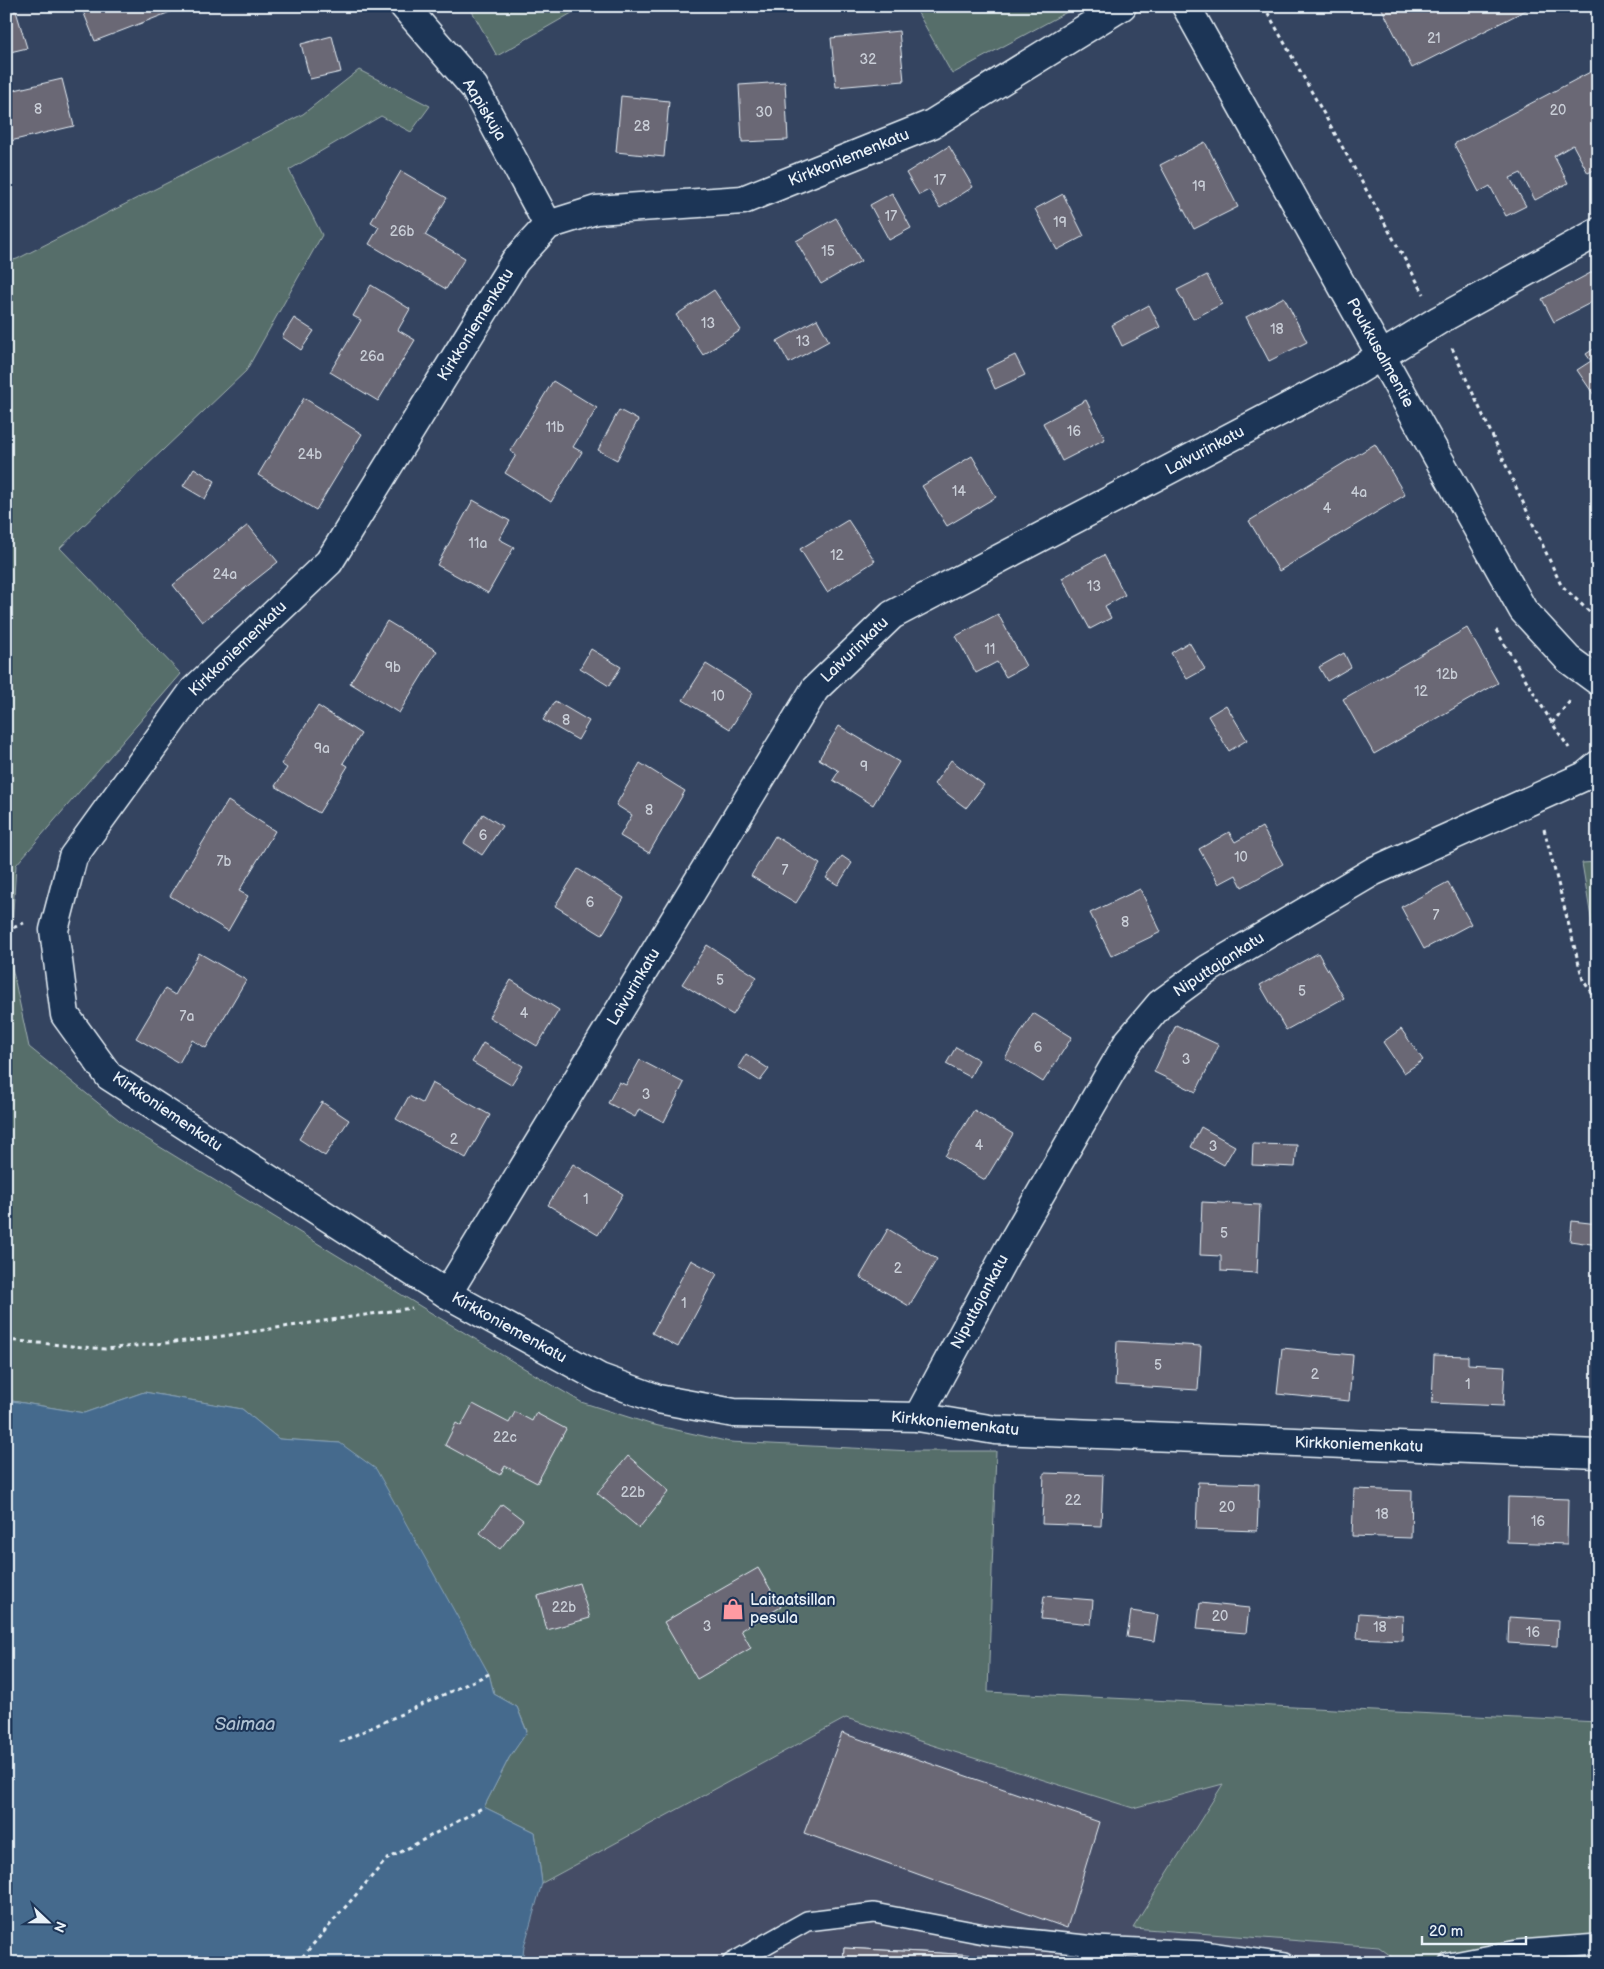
<svg xmlns="http://www.w3.org/2000/svg" width="1604" height="1969" font-family="'Balsamiq Sans',sans-serif">
  <rect width="100%" height="100%" fill="#344460"/>
  <filter id="ink" filterUnits="userSpaceOnUse"><feTurbulence type="fractalNoise" baseFrequency=".02" numOctaves="2"/><feDisplacementMap in="SourceGraphic" scale="10" xChannelSelector="R" yChannelSelector="G"/><feConvolveMatrix kernelMatrix="1 2 1 2 8 2 1 2 1" color-interpolation-filters="sRGB"/></filter>
  <g filter="url(#ink)">
    <path fill="#444e66" d="M846,1718L1133,1808L1223,1783L1133,1928L1379,1947L1400,1963H522L524,1947L542,1883Z"/>
    <g fill="#576e6a" stroke="#a0b0b1">
      <path d="M469,6H584L497,56Z"/>
      <path d="M914,6H1078L952,74Z"/>
      <path d="M359,70L430,106L411,132L381,116L289,170L322,235L246,371L60,548L181,674L16,865L10,958L29,1047L129,1128L433,1314L581,1402L650,1424L730,1442L912,1451H996L988,1692L1598,1722V1963H1400L1379,1947L1133,1928L1223,1784L1133,1808L846,1718L542,1883L535,1832L484,1807L509,1758L527,1731L517,1707L494,1694L489,1674L340,1443L279,1439L242,1409L144,1392L84,1413L6,1400V262L17,259L303,114Z"/>
      <path d="M1598,862V960L1582,863Z"/>
    </g>
    <path fill="#456b8d" stroke="#86a1b8" d="M144,1392L242,1409L279,1439L340,1443L376,1469L489,1674L494,1694L517,1707L527,1732L509,1758L484,1807L535,1832L542,1883L524,1947L522,1963H6V1400L84,1413Z"/>
    <g fill="#6b6775" stroke="#e8f1f8">
      <path d="M81,6H177L178,9L95,41Z"/>
      <path d="M1387,6H1534L1412,68L1382,9Z"/>
      <path d="M16,11L27,48L6,53V13Z"/>
      <path d="M899,31L904,81L836,87L831,38Z"/>
      <path d="M332,36L341,72L310,79L301,44Z"/>
      <path d="M1594,70L1598,77V168L1588,173L1573,145L1554,156L1568,183L1535,200L1521,173L1510,178L1526,206L1506,216L1490,186L1479,192L1454,144Z"/>
      <path d="M62,79L74,126L6,142V92Z"/>
      <path d="M785,82L788,140L742,142L739,85Z"/>
      <path d="M621,96L669,101L664,157L616,152Z"/>
      <path d="M1205,142L1238,207L1194,229L1160,165Z"/>
      <path d="M949,146L973,187L940,208L929,190L919,195L906,173Z"/>
      <path d="M401,171L447,198L425,235L465,258L446,289L369,244L379,227L371,222Z"/>
      <path d="M892,193L911,228L889,240L870,205Z"/>
      <path d="M1063,194L1084,236L1057,250L1035,209Z"/>
      <path d="M836,218L861,261L821,284L796,241Z"/>
      <path d="M1598,269V299L1554,322L1542,299Z"/>
      <path d="M1207,275L1222,304L1193,319L1177,290Z"/>
      <path d="M371,285L410,309L398,330L415,340L378,401L330,372L361,320L353,316Z"/>
      <path d="M714,290L741,330L703,355L676,315Z"/>
      <path d="M1284,297L1307,342L1269,361L1246,317Z"/>
      <path d="M1149,305L1160,327L1122,346L1112,325Z"/>
      <path d="M294,318L314,331L301,350L282,337Z"/>
      <path d="M817,319L829,341L789,363L777,341Z"/>
      <path d="M1598,346V401L1577,370L1591,361L1586,354Z"/>
      <path d="M1015,355L1025,375L995,389L986,369Z"/>
      <path d="M553,381L597,408L573,447L582,452L551,502L505,473L516,455L510,451Z"/>
      <path d="M304,398L362,434L316,510L258,475Z"/>
      <path d="M1086,400L1105,439L1062,461L1043,423Z"/>
      <path d="M619,410L638,420L617,460L598,450Z"/>
      <path d="M1375,444L1405,495L1279,571L1249,521Z"/>
      <path d="M972,456L996,497L947,526L922,486Z"/>
      <path d="M194,468L215,481L205,499L183,486Z"/>
      <path d="M473,500L510,521L499,539L514,547L488,593L437,565Z"/>
      <path d="M848,520L875,561L827,592L800,549Z"/>
      <path d="M248,525L278,562L202,622L173,585Z"/>
      <path d="M1104,555L1125,595L1105,606L1111,618L1090,629L1062,578Z"/>
      <path d="M998,614L1026,666L1006,677L997,662L976,673L956,636Z"/>
      <path d="M387,621L437,651L399,713L350,683Z"/>
      <path d="M1467,628L1498,683L1374,754L1343,699Z"/>
      <path d="M1189,642L1205,669L1187,679L1171,653Z"/>
      <path d="M591,649L621,667L609,686L580,668Z"/>
      <path d="M1344,653L1351,667L1327,681L1319,667Z"/>
      <path d="M706,664L753,693L730,729L683,700Z"/>
      <path d="M555,701L589,721L578,740L543,720Z"/>
      <path d="M1226,705L1247,740L1229,751L1208,716Z"/>
      <path d="M318,706L361,734L343,763L348,766L319,813L275,786L287,768L281,764Z"/>
      <path d="M839,726L899,762L873,805L833,780L839,771L819,759Z"/>
      <path d="M951,760L984,785L966,808L934,784Z"/>
      <path d="M640,763L685,791L649,853L620,836L632,815L616,805Z"/>
      <path d="M228,801L275,831L239,891L248,896L228,931L170,896Z"/>
      <path d="M483,814L502,826L482,855L464,843Z"/>
      <path d="M1262,827L1283,864L1242,887L1236,875L1219,884L1199,849L1229,832L1235,842Z"/>
      <path d="M775,836L820,864L796,903L751,876Z"/>
      <path d="M842,856L852,863L838,885L826,878Z"/>
      <path d="M578,869L624,898L602,935L555,906Z"/>
      <path d="M1448,882L1471,924L1424,949L1401,907Z"/>
      <path d="M1140,889L1161,932L1111,956L1090,913Z"/>
      <path d="M707,945L757,977L733,1015L682,984Z"/>
      <path d="M199,953L246,980L206,1048L192,1040L179,1063L136,1038L165,989L175,995Z"/>
      <path d="M1318,953L1344,998L1286,1030L1260,985Z"/>
      <path d="M511,980L559,1010L537,1046L489,1017Z"/>
      <path d="M1033,1013L1072,1037L1043,1082L1005,1058Z"/>
      <path d="M1176,1025L1219,1045L1196,1092L1154,1072Z"/>
      <path d="M1401,1029L1423,1060L1404,1073L1383,1042Z"/>
      <path d="M483,1043L523,1066L511,1085L472,1062Z"/>
      <path d="M956,1047L979,1060L970,1077L946,1064Z"/>
      <path d="M746,1054L769,1069L760,1081L738,1067Z"/>
      <path d="M640,1060L684,1083L664,1122L639,1109L635,1117L608,1103L619,1082L626,1085Z"/>
      <path d="M432,1083L490,1115L466,1158L396,1119L409,1096L422,1103Z"/>
      <path d="M322,1102L349,1120L325,1156L299,1139Z"/>
      <path d="M974,1110L1013,1134L985,1180L945,1156Z"/>
      <path d="M1201,1127L1235,1146L1224,1165L1191,1147Z"/>
      <path d="M1253,1144L1297,1145L1295,1167L1252,1165Z"/>
      <path d="M573,1164L623,1194L598,1235L548,1205Z"/>
      <path d="M1202,1202L1260,1205L1257,1273L1221,1271V1256L1200,1255Z"/>
      <path d="M1572,1221L1598,1224V1245L1570,1241Z"/>
      <path d="M888,1229L937,1259L909,1306L860,1277Z"/>
      <path d="M691,1260L717,1274L678,1347L652,1333Z"/>
      <path d="M1117,1341L1201,1346L1198,1390L1115,1385Z"/>
      <path d="M1282,1348L1353,1355L1349,1401L1277,1394Z"/>
      <path d="M1434,1355L1468,1356V1364L1505,1366L1503,1406L1432,1403Z"/>
      <path d="M473,1404L509,1423L515,1412L532,1421L536,1413L566,1429L537,1483L505,1466L500,1475L445,1445L456,1423L461,1426Z"/>
      <path d="M628,1456L669,1491L639,1528L597,1493Z"/>
      <path d="M1044,1473L1103,1475L1101,1526L1042,1524Z"/>
      <path d="M1198,1482L1259,1484L1257,1531L1196,1529Z"/>
      <path d="M1354,1489L1412,1491L1411,1538L1352,1536Z"/>
      <path d="M1508,1497L1568,1499L1567,1544L1507,1542Z"/>
      <path d="M502,1504L523,1520L500,1549L480,1533Z"/>
      <path d="M758,1568L781,1607L741,1630L751,1648L697,1679L664,1622Z"/>
      <path d="M579,1583L590,1618L547,1630L538,1596Z"/>
      <path d="M1044,1596L1093,1600L1091,1624L1041,1619Z"/>
      <path d="M1200,1603L1249,1608L1246,1633L1197,1629Z"/>
      <path d="M1131,1611L1158,1615L1154,1641L1127,1637Z"/>
      <path d="M1359,1613L1403,1616L1402,1640L1357,1638Z"/>
      <path d="M1509,1617L1558,1620L1557,1646L1508,1643Z"/>
      <path d="M842,1733L1099,1822L1067,1928L804,1833Z"/>
      <path d="M844,1948L996,1956V1963H843Z"/>
      <path d="M844,1948L996,1956V1963H843Z"/>
    </g>
    <g fill="none" stroke-linecap="round" stroke-linejoin="round">
      <g stroke="#e8f1f8" stroke-width="22">
        <g id="service">
          <path d="M732,1963L807,1921L874,1913L989,1935L1095,1946L1204,1951L1284,1963"/>
          <path d="M1086,1963L1095,1946"/>
          <path d="M1449,1963L1517,1950L1598,1944"/>
        </g>
      </g>
      <g stroke="#e8f1f8" stroke-width="31">
        <g id="minor">
          <path d="M404,6L474,87L548,225"/>
          <path d="M1122,6L932,124L743,200L596,210L548,225L515,261L329,562L194,690L73,857L54,930L65,1015L109,1076L447,1294L600,1378L658,1399L734,1413L918,1417L995,1430L1598,1454"/>
          <path d="M447,1294L815,689L892,615L1353,373L1439,320L1598,232"/>
          <path d="M918,1417L1008,1250L1128,1042L1160,1004L1208,969L1374,871L1585,776L1598,765"/>
        </g>
      </g>
      <g stroke="#e8f1f8" stroke-width="31">
        <path id="tertiary" d="M1186,6L1523,610L1568,659L1598,681"/>
      </g>
      <g stroke="#e8f1f8" stroke-width="3" stroke-dasharray="4 4" stroke-linecap="butt">
        <path d="M1264,6L1424,294"/>
        <path d="M1452,348L1561,585L1598,620"/>
        <path d="M1496,630L1552,723L1569,748"/>
        <path d="M1552,723L1571,700"/>
        <path d="M1544,829L1583,980L1598,1003"/>
        <path d="M6,931L24,923"/>
        <path d="M6,1340L105,1349L196,1340L412,1308"/>
        <path d="M340,1742L489,1674"/>
        <path d="M297,1963L386,1860L484,1807"/>
      </g>
      <use href="#service" stroke="#1d3557" stroke-width="19"/>
      <use href="#minor" stroke="#1d3557" stroke-width="28"/>
      <use href="#tertiary" stroke="#1d3557" stroke-width="28"/>
    </g>
  </g>
  <defs>
    <g id="shop-bare" transform="scale(1.725)"><path d="M-5-2.5h2.3a2.7 3.5 0 0 1 5.4 0H5L5.5 6h-11ZM-1.5-2.5h3a1.5 2.3 0 0 0-3 0Z" fill="#ff9aa2" stroke="#1d3557" stroke-width="2.5" paint-order="stroke"/></g>
  </defs>
  <g fill-rule="evenodd">
    <use href="#shop-bare" x="733" y="1609"/>
  </g>
  <g text-anchor="middle" dominant-baseline="central" stroke-width="4" stroke-linejoin="round" paint-order="stroke">
    <g font-size="14" fill="#c9ced7">
      <text x="1434" y="38">21</text>
      <text x="868" y="59">32</text>
      <text x="38" y="109">8</text>
      <text x="1558" y="110">20</text>
      <text x="764" y="112">30</text>
      <text x="642" y="126">28</text>
      <text x="940" y="180">17</text>
      <text x="1199" y="186">19</text>
      <text x="891" y="216">17</text>
      <text x="1060" y="222">19</text>
      <text x="402" y="231">26b</text>
      <text x="828" y="251">15</text>
      <text x="708" y="323">13</text>
      <text x="1277" y="329">18</text>
      <text x="803" y="341">13</text>
      <text x="372" y="356">26a</text>
      <text x="555" y="427">11b</text>
      <text x="1074" y="431">16</text>
      <text x="310" y="454">24b</text>
      <text x="959" y="491">14</text>
      <text x="1359" y="492">4a</text>
      <text x="1327" y="508">4</text>
      <text x="478" y="543">11a</text>
      <text x="837" y="555">12</text>
      <text x="225" y="574">24a</text>
      <text x="1094" y="586">13</text>
      <text x="990" y="649">11</text>
      <text x="393" y="667">9b</text>
      <text x="1447" y="674">12b</text>
      <text x="1421" y="691">12</text>
      <text x="718" y="696">10</text>
      <text x="566" y="720">8</text>
      <text x="322" y="748">9a</text>
      <text x="864" y="766">9</text>
      <text x="649" y="810">8</text>
      <text x="483" y="835">6</text>
      <text x="1241" y="857">10</text>
      <text x="224" y="861">7b</text>
      <text x="785" y="870">7</text>
      <text x="590" y="902">6</text>
      <text x="1436" y="915">7</text>
      <text x="1125" y="922">8</text>
      <text x="720" y="980">5</text>
      <text x="1302" y="991">5</text>
      <text x="524" y="1013">4</text>
      <text x="187" y="1016">7a</text>
      <text x="1038" y="1047">6</text>
      <text x="1186" y="1059">3</text>
      <text x="646" y="1094">3</text>
      <text x="454" y="1139">2</text>
      <text x="979" y="1145">4</text>
      <text x="1213" y="1146">3</text>
      <text x="586" y="1199">1</text>
      <text x="1224" y="1233">5</text>
      <text x="898" y="1268">2</text>
      <text x="684" y="1303">1</text>
      <text x="1158" y="1365">5</text>
      <text x="1315" y="1374">2</text>
      <text x="1468" y="1384">1</text>
      <text x="505" y="1437">22c</text>
      <text x="633" y="1492">22b</text>
      <text x="1073" y="1500">22</text>
      <text x="1227" y="1507">20</text>
      <text x="1382" y="1514">18</text>
      <text x="1538" y="1521">16</text>
      <text x="564" y="1607">22b</text>
      <text x="1220" y="1616">20</text>
      <text x="707" y="1626">3</text>
      <text x="1380" y="1627">18</text>
      <text x="1533" y="1632">16</text>
    </g>
    <g font-size="16" fill="#e8f1f8" stroke="#1d3557">
      <text transform="translate(484 110) rotate(59)">Aapiskuja</text>
      <text transform="translate(849 158) rotate(-22)">Kirkkoniemenkatu</text>
      <text transform="translate(476 325) rotate(-58)">Kirkkoniemenkatu</text>
      <text transform="translate(1380 353) rotate(61)">Poukkusalmentie</text>
      <text transform="translate(1205 451) rotate(-28)">Laivurinkatu</text>
      <text transform="translate(238 649) rotate(-44)">Kirkkoniemenkatu</text>
      <text transform="translate(855 650) rotate(-44)">Laivurinkatu</text>
      <text transform="translate(1219 965) rotate(-33)">Niputtajankatu</text>
      <text transform="translate(634 987) rotate(-59)">Laivurinkatu</text>
      <text transform="translate(167 1112) rotate(34)">Kirkkoniemenkatu</text>
      <text transform="translate(980 1302) rotate(-62)">Niputtajankatu</text>
      <text transform="translate(509 1328) rotate(29)">Kirkkoniemenkatu</text>
      <text transform="translate(955 1424) rotate(6)">Kirkkoniemenkatu</text>
      <text transform="translate(1359 1445) rotate(2)">Kirkkoniemenkatu</text>
    </g>
    <g font-size="16" fill="#e8f1f8" stroke="#1d3557" text-anchor="start">
      <text x="750" y="1600">Laitaatsillan<tspan x="750" dy="18">pesula</tspan></text>
    </g>
    <g font-size="18" font-style="italic" fill="#afc2d3" stroke="#1d3557">
      <text x="245" y="1724">Saimaa</text>
    </g>
  </g>
  <rect width="1604" height="1969" fill="none" stroke="#1d3557" stroke-width="25"/>
  <rect x="12" y="12" width="1579" height="1944" fill="none" stroke="#e8f1f8" stroke-width="2" filter="url(#ink)"/>
  <g transform="translate(48 1922) rotate(112)" stroke="#1d3557" stroke-width="4" paint-order="stroke">
  <path d="M0-4L9 19L0 12L-9 19Z" fill="#e8f1f8"/>
  <text y="-8" font-size="14" font-weight="bold" text-anchor="middle" fill="#e8f1f8">N</text>
  </g>
  <path d="M1422 1936v8h104v-8" fill="none" stroke="#e8f1f8" stroke-width="2.5"/>
  <text x="1429" y="1936" font-size="15" fill="#e8f1f8" stroke="#1d3557" stroke-width="4" paint-order="stroke">20 m</text>
</svg>
